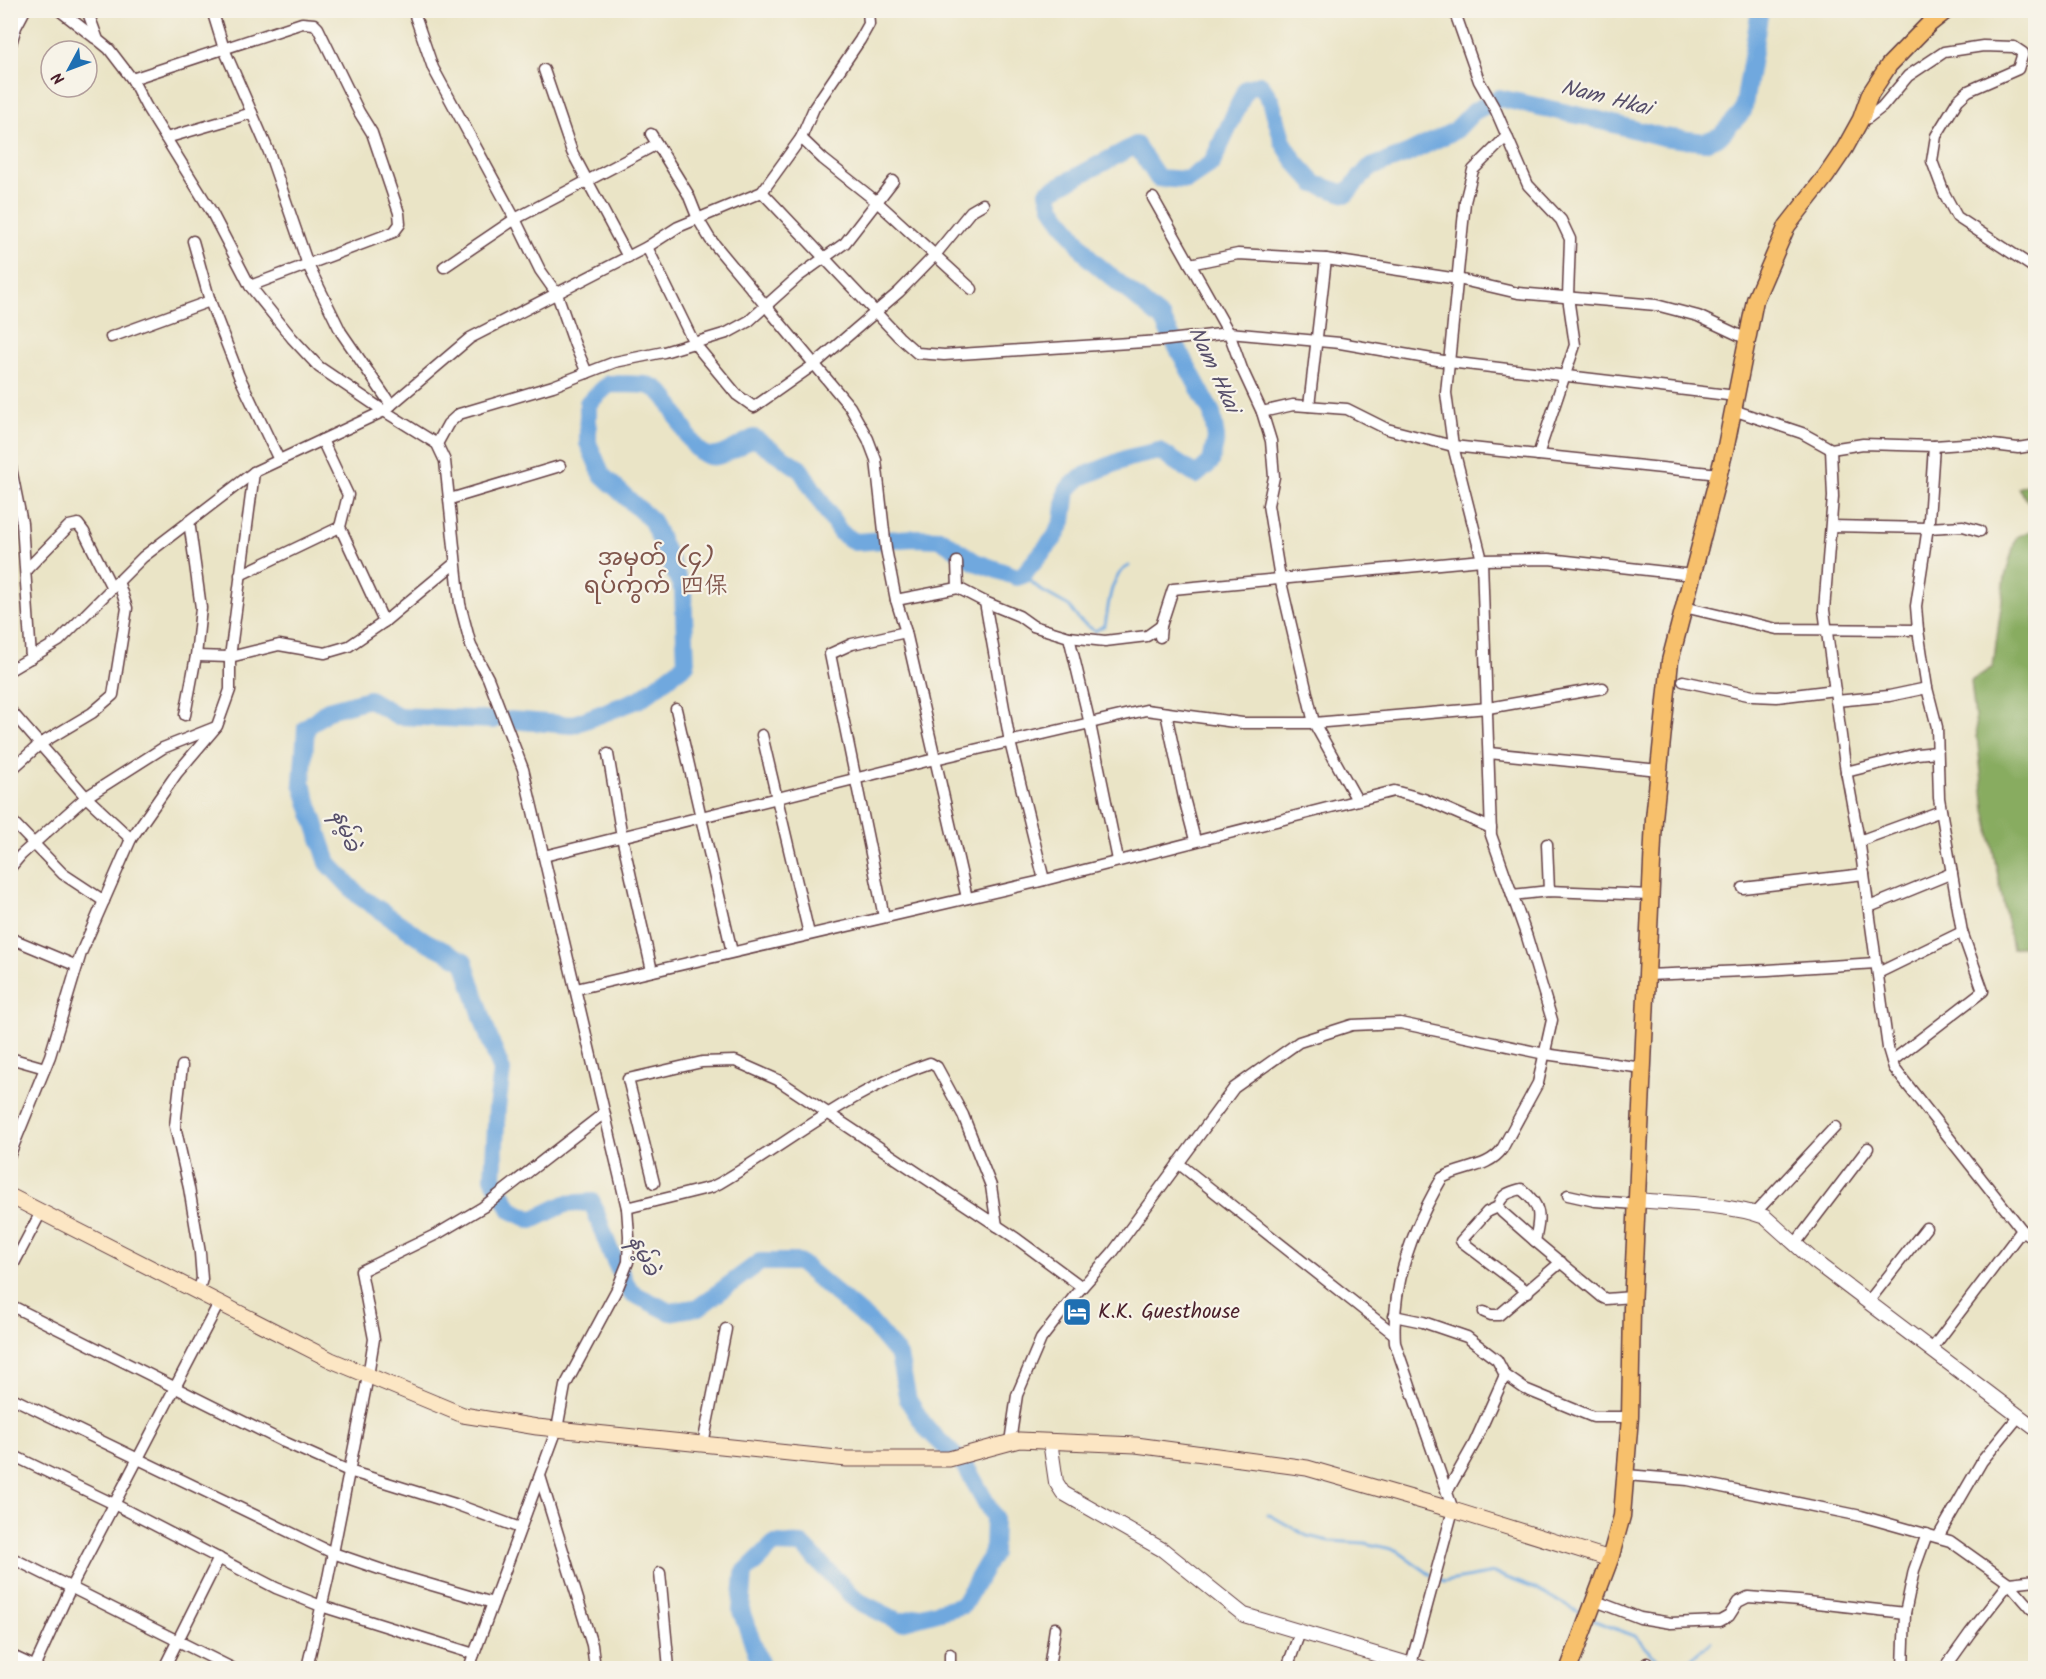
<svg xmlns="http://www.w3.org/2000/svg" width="2046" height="1679" font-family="Kalam,'LXGW WenKai TC','Noto Sans Myanmar',sans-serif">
  <rect width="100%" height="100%" fill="#f7f3e8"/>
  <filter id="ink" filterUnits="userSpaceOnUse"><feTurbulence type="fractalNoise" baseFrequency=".0167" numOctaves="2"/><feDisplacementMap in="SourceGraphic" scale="12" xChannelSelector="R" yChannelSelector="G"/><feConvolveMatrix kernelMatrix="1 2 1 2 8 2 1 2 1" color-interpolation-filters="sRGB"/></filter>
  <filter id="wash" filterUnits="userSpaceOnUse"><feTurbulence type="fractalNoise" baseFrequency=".008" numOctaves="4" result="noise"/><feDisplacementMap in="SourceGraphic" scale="24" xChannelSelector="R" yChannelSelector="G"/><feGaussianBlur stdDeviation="1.35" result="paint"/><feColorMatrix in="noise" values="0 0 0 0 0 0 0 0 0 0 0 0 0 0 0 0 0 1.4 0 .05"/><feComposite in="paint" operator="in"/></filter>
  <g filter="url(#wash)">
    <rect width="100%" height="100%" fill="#eae4c6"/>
    <g fill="#88ac61" stroke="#696646" stroke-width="1.5">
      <path d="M2035,481V511L2018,488Z"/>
      <path d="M2035,529V943L2012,948L1985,809L1971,681L1993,667L2005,577L2016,537Z"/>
    </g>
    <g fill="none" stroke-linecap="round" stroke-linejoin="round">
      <g stroke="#6fa8de" stroke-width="3">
        <path d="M1023,575L1042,591L1069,606L1079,620L1095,631L1105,625C1109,606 1109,575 1129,566"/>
        <path d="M1268,1514L1307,1536L1330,1541L1365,1543L1396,1550L1431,1575"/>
        <path d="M1437,1578L1443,1582L1494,1573L1536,1589L1584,1615"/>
        <path d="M1592,1620L1635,1636L1650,1653L1666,1666H1682L1711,1642"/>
      </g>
      <g stroke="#6fa8de" stroke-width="18">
        <path d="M494,720L398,716L369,699L328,710L306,728L302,783L328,863L359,896L425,941L464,961L488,1035L502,1071L497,1108L493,1178L511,1210L532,1220L565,1204L592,1202L610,1251L630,1292L670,1312L699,1307L760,1262H799L872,1324L899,1356L908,1400L926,1428L966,1467L994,1517L993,1553L963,1605L900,1622L856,1600L802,1545L774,1544L744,1573L741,1611L762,1668"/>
        <path d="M510,720L572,725L640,699L686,664L683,590L652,521L602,475L588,443V403L609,384C621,385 638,383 650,386C679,394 685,462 717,456C729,453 743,443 754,438L800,469L840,532L855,542L914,538L941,539L975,562L1017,577L1023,575L1055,537L1063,521L1067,490L1081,477L1128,458L1159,451L1196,475L1211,462L1216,438L1212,413L1162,319L1090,259L1052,206L1048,192L1136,145L1158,178L1187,180L1212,163L1246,89L1260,84L1271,101L1283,142L1296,163L1315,184L1346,194L1369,168L1407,154L1456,130L1473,112L1499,98L1591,118L1663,137L1704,142L1720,136L1743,111L1760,10"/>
      </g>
    </g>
  </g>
  <g filter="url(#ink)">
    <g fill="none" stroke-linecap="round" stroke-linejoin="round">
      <g stroke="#623d42" stroke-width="13">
        <g id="minor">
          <path d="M59,10L95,38"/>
          <path d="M87,10L98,40L109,49L132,79L146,106L211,211L250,286L292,338L319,367L384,411L437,444L445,461L460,604L471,646L488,678L523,769L627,1208L629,1236L628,1262L618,1287L565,1386L557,1429L469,1668"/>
          <path d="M212,10L224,49L269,152L308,265L341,332L391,405"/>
          <path d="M413,10L433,68L515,219L540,270L557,294L575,345L587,373"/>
          <path d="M1454,10L1479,81L1496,111L1528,185L1561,220L1570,239L1568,297L1575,345L1538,455"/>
          <path d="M10,47L16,27L25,10"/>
          <path d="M544,70L572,152L628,257"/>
          <path d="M132,79L302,23L314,24L318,28L359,112L372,133L399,213L400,224L394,232L250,286"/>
          <path d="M1861,119L1868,118L1882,107L1908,76L1944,52L1983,46L2014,47L2023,53L2018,69L1968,91L1958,100L1936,136L1932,161L1944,193L1957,217L2036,269"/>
          <path d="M651,134L688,194L698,219L710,239L850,407L868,439L876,460L886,549L896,600L906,632L967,898"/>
          <path d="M166,138L252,113"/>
          <path d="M801,138L823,159L877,202L972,289"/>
          <path d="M762,192L899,337L917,353L944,355L1160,341L1229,333L1340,343L1449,362L1736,396"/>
          <path d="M1153,198L1229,333L1242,369L1262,412L1271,441L1274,477L1268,505L1280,578L1314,723L1357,800"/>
          <path d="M193,241L210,301L239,376L279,460"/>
          <path d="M647,247L694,343L737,395L754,407L815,364L899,292L935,255L971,211L983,204"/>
          <path d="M1190,264L1238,254L1326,259L1458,279L1518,293L1656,305L1698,316L1747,339"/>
          <path d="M444,267L515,219L657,144"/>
          <path d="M111,337L210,301"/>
          <path d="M1309,406L1326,259"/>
          <path d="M1733,410L1802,433L1831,449L1863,444L1934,446L1977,443L2018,448L2036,445"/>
          <path d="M1262,412L1293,405L1347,409L1387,429L1453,446L1719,474"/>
          <path d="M322,440L348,495L340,527L384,622"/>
          <path d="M437,444L448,424L459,414L553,386L615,362L664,352L727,333L749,321L799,276L845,243L893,181"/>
          <path d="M1831,449L1833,497L1824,610L1845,765L1860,846L1888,1048L1894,1068L2022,1230L2036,1241"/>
          <path d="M10,463L22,523L31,658"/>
          <path d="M450,499L560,466"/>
          <path d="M1831,526L1928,528L1963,526L1980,531"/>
          <path d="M957,562L958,588"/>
          <path d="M26,570L69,526L78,524L84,532L112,588"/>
          <path d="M240,575L340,527"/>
          <path d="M896,600L958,588L985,602L1019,616L1033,626L1069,637L1105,641L1147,636L1161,626"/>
          <path d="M985,602L1010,742L1044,880"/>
          <path d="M1684,607L1777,629L1918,630"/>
          <path d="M1069,637L1090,724L1118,860"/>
          <path d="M1160,637L1161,626L1173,589L1482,560L1549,559L1692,575"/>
          <path d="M196,656L230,657L279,645L325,653L349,646L384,622L455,563"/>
          <path d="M10,670L59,641L143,557L254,472L384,411L470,338L647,247L678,227L762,192L801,138L814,108L860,40L869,24L868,10"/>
          <path d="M1683,681L1753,696L1777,697L1835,690"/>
          <path d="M1836,701L1889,696L1927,688"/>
          <path d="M676,709L732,952"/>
          <path d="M10,710L86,797L131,839"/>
          <path d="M1166,713L1184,798L1195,840"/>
          <path d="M185,715L196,656L201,608L189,521"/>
          <path d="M762,735L809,934"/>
          <path d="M1489,753L1659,770"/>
          <path d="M608,754L622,837L652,971"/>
          <path d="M10,771L40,744L92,713L113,695L127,608L118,581"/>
          <path d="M1846,772L1917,754L1937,752"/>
          <path d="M10,819L63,874L104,901"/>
          <path d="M1859,841L1941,811"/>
          <path d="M1547,844L1549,891"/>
          <path d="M544,856L935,759L1146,710L1242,723H1314L1488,708L1603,688"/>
          <path d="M10,868L21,855L86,797L163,748L216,727"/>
          <path d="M1743,888L1864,874"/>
          <path d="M1512,895L1549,891L1650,895"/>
          <path d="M1869,907L1952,873"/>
          <path d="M884,917L830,654L852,644L906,632"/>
          <path d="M10,938L77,966"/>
          <path d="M1878,973L1962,932"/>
          <path d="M1647,975L1768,970L1876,963"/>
          <path d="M576,989L1037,882L1394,791L1424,799L1491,828"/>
          <path d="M10,1058L45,1068"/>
          <path d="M1892,1061L1983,991L1962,932L1939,798L1937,727L1927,688L1918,630L1916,606L1929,520L1934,446"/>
          <path d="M182,1066L175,1126L189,1188L200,1253L202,1279L198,1292"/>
          <path d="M10,1154L50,1056L81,953L131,839L177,773L217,726L230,690V657L254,472"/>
          <path d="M1178,1163L1394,1334"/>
          <path d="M654,1183L628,1079L702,1062L735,1061L778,1080L1017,1239L1082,1287"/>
          <path d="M1568,1195L1595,1201L1636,1204"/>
          <path d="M1498,1207L1502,1212L1535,1241"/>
          <path d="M627,1208L712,1187L720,1183C790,1142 852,1089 930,1063L937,1067L963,1115L991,1186L997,1226"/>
          <path d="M1755,1213L1835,1127"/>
          <path d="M1795,1244L1868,1148"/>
          <path d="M10,1271L41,1212"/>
          <path d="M1528,1292L1461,1241L1487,1212L1498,1207C1501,1194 1510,1192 1521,1189C1543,1206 1540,1217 1535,1241L1602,1297L1606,1299L1632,1297"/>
          <path d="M1868,1302L1926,1228"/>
          <path d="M10,1305L284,1442L349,1471L455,1504L520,1528"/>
          <path d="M1484,1312L1491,1315H1499L1561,1262"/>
          <path d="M1394,1316L1423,1322L1467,1337L1497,1360L1505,1375L1525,1389L1593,1417H1630"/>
          <path d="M1931,1350L2022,1230"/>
          <path d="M10,1397L333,1553L394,1574L493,1603"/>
          <path d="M1010,1442L1017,1395L1041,1339L1076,1294L1113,1252L1234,1088L1299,1042L1352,1025L1400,1023L1545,1054L1642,1068"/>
          <path d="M703,1444L726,1329"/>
          <path d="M10,1454L114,1504L276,1588L321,1606L474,1654"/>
          <path d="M1626,1475L1688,1480L1861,1516L1950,1541L2009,1583L2036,1614"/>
          <path d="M540,1476L592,1645L595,1668"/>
          <path d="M1447,1492L1474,1444L1505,1375"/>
          <path d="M1938,1537L1982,1461L2019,1416"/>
          <path d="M10,1557L232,1668"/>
          <path d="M660,1573L669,1668"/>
          <path d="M1593,1600L1640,1618L1671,1623L1720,1621L1729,1616L1738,1602L1748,1597L1799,1601L1905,1613"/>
          <path d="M10,1655L38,1668"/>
          <path d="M34,1668L71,1587L219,1303"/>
          <path d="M164,1668L219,1558"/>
          <path d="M307,1668L328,1578L368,1376L374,1339L361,1271L439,1233L483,1207L603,1114"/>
          <path d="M950,1668V1654"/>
          <path d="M1049,1668L1055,1628"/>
          <path d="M1287,1668L1300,1632"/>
          <path d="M1410,1668L1453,1510L1395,1343C1391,1284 1412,1229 1442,1178C1461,1167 1489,1168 1502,1149L1538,1083L1552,1020L1527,937L1491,835L1482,560L1453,446L1446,393L1465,202L1473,170L1507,136"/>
          <path d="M1646,1668L1647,1663"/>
          <path d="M1903,1668L1905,1613L1914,1570L1927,1534"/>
          <path d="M1945,1668L1970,1633L2009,1583L2036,1580"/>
        </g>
      </g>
      <g stroke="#623d42" stroke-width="16">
        <g id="tertiary">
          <path d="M1636,1200C1673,1203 1732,1204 1765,1217L1814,1261L2036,1429"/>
          <path d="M1050,1441L1056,1482L1063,1493L1163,1550L1244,1615L1422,1668"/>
        </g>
      </g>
      <g stroke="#623d42" stroke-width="17">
        <path id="secondary" d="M10,1196L331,1360L463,1415L537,1427L847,1459H949L1019,1440L1136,1445L1307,1468L1453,1510L1610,1559"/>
      </g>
      <g stroke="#623d42" stroke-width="19">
        <path id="trunk" d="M1569,1668L1610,1559L1622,1516L1630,1417L1632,1308L1654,819L1670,661L1726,446L1755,300L1787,226L1826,176L1845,148L1861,119L1870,94L1889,65L1928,25L1947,10"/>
      </g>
      <use href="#minor" stroke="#fff" stroke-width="10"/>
      <use href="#tertiary" stroke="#fff" stroke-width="14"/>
      <use href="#secondary" stroke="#fce6c4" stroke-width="15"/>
      <use href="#trunk" stroke="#f7c06c" stroke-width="16"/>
    </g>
  </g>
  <defs>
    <g id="hotel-square" transform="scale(1.5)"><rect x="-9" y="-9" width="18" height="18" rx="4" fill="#1f6fb2" stroke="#f7f3e8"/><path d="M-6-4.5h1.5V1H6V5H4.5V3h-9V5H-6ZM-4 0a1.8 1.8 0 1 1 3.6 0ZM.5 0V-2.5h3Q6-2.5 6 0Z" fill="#fff"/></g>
  </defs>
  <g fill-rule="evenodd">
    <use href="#hotel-square" x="1077" y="1312"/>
  </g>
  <g text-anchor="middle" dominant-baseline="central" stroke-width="4.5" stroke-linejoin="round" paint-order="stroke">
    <g font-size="21" fill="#4a1f2b" stroke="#f7f3e8" text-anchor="start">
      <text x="1098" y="1312">K.K. Guesthouse</text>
    </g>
    <g font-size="22" font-style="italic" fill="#574f6a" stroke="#f7f3e8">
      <text transform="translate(1606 99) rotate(14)">Nam Hkai</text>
      <text transform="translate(1213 370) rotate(65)">Nam Hkai</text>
      <text transform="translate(345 831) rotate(69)">နမ့်ခဲ</text>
      <text transform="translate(643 1256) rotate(64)">နမ့်ခဲ</text>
    </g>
    <g font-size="24" fill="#80564c" stroke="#f7f3e8">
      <text x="656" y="558">အမှတ် (၄)<tspan x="656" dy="28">ရပ်ကွက် 四保</tspan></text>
    </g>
  </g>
  <rect width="2046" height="1679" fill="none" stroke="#f7f3e8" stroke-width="36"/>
  <g transform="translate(69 69) rotate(229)"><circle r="28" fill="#f7f3e8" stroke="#b29e9c" stroke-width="1.5"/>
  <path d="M0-4.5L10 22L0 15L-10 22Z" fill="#1f6fb2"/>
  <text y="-9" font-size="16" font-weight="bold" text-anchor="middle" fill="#4a1f2b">N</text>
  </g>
</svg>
